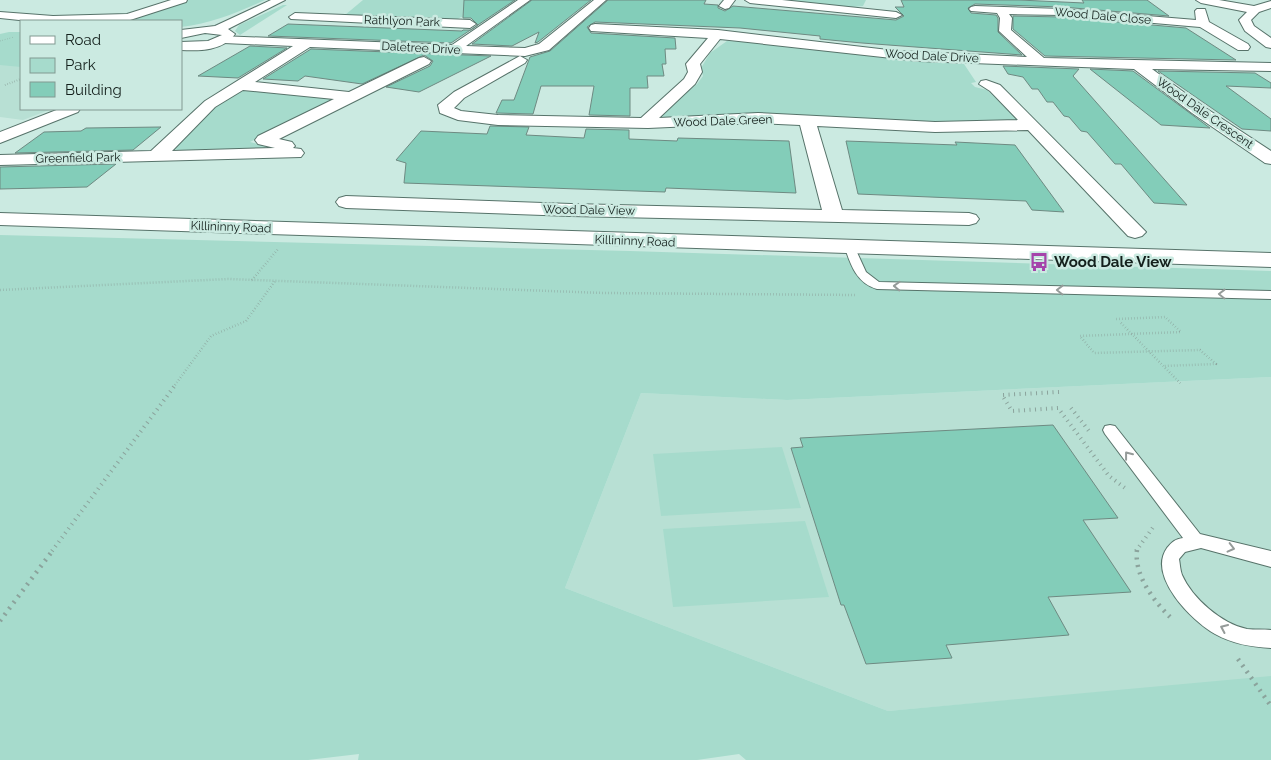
<svg xmlns="http://www.w3.org/2000/svg" width="1271" height="760" font-family="Raleway,sans-serif">
  <rect width="100%" height="100%" fill="#cbeae1"/>
  <g fill="#b8e0d4">
    <path d="M0,63L21,65V109H52L23,120L0,117Z"/>
    <path d="M1271,377V677L888,711L565,588L641,393L787,400Z"/>
  </g>
  <g fill="#a6dbcc">
    <path d="M189,0H265C236,13 213,23 181,27V21H129Z"/>
    <path d="M363,0H506L512,2L480,24L470,23L476,18L461,17L456,20L348,17L345,15Z"/>
    <path d="M769,0H866L863,6L852,7Z"/>
    <path d="M283,5H287L240,35L235,31L239,25Z"/>
    <path d="M9,32H21V67L0,65V34Z"/>
    <path d="M727,41L758,42L885,58L964,64L976,82L971,83L975,87L987,90L1018,120L927,123L670,119L658,115L697,84L703,76L701,68L710,53Z"/>
    <path d="M249,90L333,99L332,102L250,142L276,149L181,151L171,148C192,126 218,94 249,90Z"/>
    <path d="M0,235L630,251L1271,271V377L787,400L641,393L565,588L888,711L1271,676V760H746L739,754L697,760H358L359,754L308,760H0Z"/>
    <path d="M782,447L801,508L661,516L653,454Z"/>
    <path d="M805,521L829,597L673,607L663,529Z"/>
  </g>
  <g fill="#83cdb9" stroke="#6e8a82">
    <path d="M464,0H515L451,43L268,36L288,24L462,31L463,30H471L478,25L471,18H463Z"/>
    <path d="M532,0H591L538,42L535,43L539,32L512,46L472,44Z"/>
    <path d="M608,0H706L704,4L718,5V8L725,11L733,6L896,20L904,16L895,7H904L901,0H1019L1084,3L1082,0H1147L1169,16L1062,7L975,4L968,8L971,13L996,15L998,18V32L1022,55L862,43L820,39V36L740,28L595,22L587,27L591,33L675,38L676,49H665L666,64H662L664,76H647L648,88H630V116L589,115L594,86H541L533,114L496,113L502,100H514L530,57L550,51Z"/>
    <path d="M1013,16L1062,17L1186,28L1236,60L1045,56L1013,29Z"/>
    <path d="M250,46L287,48L238,78L198,76Z"/>
    <path d="M311,49L491,56L419,92L386,87L430,66L433,61L424,55L362,84L305,76L298,81L263,79Z"/>
    <path d="M1003,66L1079,69L1073,76L1187,205L1154,203L1121,164H1115L1087,132L1081,131L1069,117L1064,116L1053,102H1047L1038,89H1032L1023,77L1008,74Z"/>
    <path d="M1090,69L1133,71L1210,128L1161,125Z"/>
    <path d="M1158,71L1255,73L1271,83V88L1226,86L1271,119V131L1242,129Z"/>
    <path d="M490,126L529,127L526,135L584,138L586,129L629,130V139L677,141L678,138L789,141L796,193L666,188L665,192L404,183L406,163L396,160L421,131L487,134Z"/>
    <path d="M161,127L133,150L15,153L44,132L81,131L86,128Z"/>
    <path d="M846,141L957,145L955,142L1015,145L1064,212L1032,210L1026,201L858,194Z"/>
    <path d="M116,164L87,187L0,189V167Z"/>
    <path d="M1053,425L1118,518L1083,520L1131,592L1048,597L1069,635L946,645L952,658L866,664L844,605H841L791,448L803,447L800,438Z"/>
  </g>
  <g fill="none" stroke-linecap="round" stroke-linejoin="round">
    <g stroke="#57736a" stroke-width="2">
      <g id="service">
        <path d="M850,245L855,248L866,272L879,282L1271,291V299L877,289C857,283 851,266 845,248Z"/>
        <path d="M1110,425L1115,426L1200,534L1271,551V567L1201,548L1185,552L1179,559C1180,564 1180,570 1182,575C1192,598 1222,624 1247,629C1255,630 1263,629 1271,630V648C1251,647 1233,644 1215,634C1192,621 1147,576 1167,548C1172,542 1175,539 1183,538L1105,434L1103,430L1105,426Z"/>
      </g>
    </g>
    <g stroke="#57736a" stroke-width="2">
      <g id="minor">
        <path d="M171,0H187L186,2L127,21H29L0,18V12L53,16L127,14Z"/>
        <path d="M518,0H530L466,46L525,48L539,44L594,0H606L549,50L525,56L310,47L255,82L349,92L419,58L424,57L431,61L429,64L279,139L292,142L295,146L293,148L301,149L304,153L301,157L0,165V155L151,151L205,101L293,46L224,43L220,42L218,39L220,36L452,45ZM243,90L334,99L258,136L255,140L258,144L275,148L172,151L215,107Z"/>
        <path d="M724,0H735L729,8L725,9L719,6Z"/>
        <path d="M745,0H782L896,12L902,15L896,18L750,3Z"/>
        <path d="M1196,0H1219L1254,6L1271,1V8L1259,12L1251,20L1254,26L1271,38V48L1266,47L1245,31L1239,20L1247,12L1201,3Z"/>
        <path d="M975,6L1062,9L1196,20L1195,11L1197,9H1205L1209,22L1248,44L1250,47L1248,50H1238L1200,27L1062,15L1009,14L1012,18L1011,30L1044,58L1271,63V71L1152,69L1204,107L1271,151V164L1265,163L1192,113L1134,69L919,61L720,39L700,64L702,72L695,84L659,118L758,113L935,122L1018,120L990,91L979,84L981,81L986,80L1000,85L1146,232L1142,236L1135,238L1128,236L1028,130L935,132L817,126L842,210L969,213L976,215L979,219L976,223L969,225L571,216L346,208L339,206L336,202L339,198L346,196L571,204L822,210L800,125L758,123L648,128L498,125L458,120L440,113L438,105L454,92L520,56L527,60L525,63L464,98L454,108L461,111L498,115L641,118L684,79L688,72L686,64L708,38L591,31L589,28L591,25L595,24L718,30L897,51L1027,57L999,31L1000,18L997,13L971,11L969,9L971,7Z"/>
        <path d="M295,13L470,20L476,24L470,28L291,19L289,17Z"/>
      </g>
    </g>
    <g stroke="#57736a" stroke-width="2">
      <g id="tertiary">
        <path d="M271,0H285L228,29L235,34C223,51 200,51 181,50V42L208,41L222,35L205,33L181,38V30L215,26Z"/>
        <path d="M59,109H80L78,112L0,143V132Z"/>
      </g>
    </g>
    <g stroke="#57736a" stroke-width="2">
      <path id="secondary" d="M0,213L1271,253V267L0,225Z"/>
    </g>
    <path stroke="#8ba39c" stroke-width="1" stroke-dasharray="0.5 2" stroke-linecap="butt" d="M0,41L14,37"/>
    <path stroke="#8ba39c" stroke-width="2" stroke-dasharray="0.5 2" stroke-linecap="butt" d="M5,85L21,79"/>
    <g stroke="#8ba39c" stroke-width="2.5" stroke-dasharray="0.5 2.5" stroke-linecap="butt">
      <path d="M252,280L278,249"/>
      <path d="M0,290L228,279L604,293L856,295"/>
      <path d="M1116,319L1165,317L1181,332L1080,336L1094,353L1200,350L1216,364L1163,366"/>
      <path d="M1121,323L1182,385"/>
      <path d="M175,385L211,336L246,321L275,281"/>
    </g>
    <g stroke="#8ba39c" stroke-width="4" stroke-dasharray="1 4.5" stroke-linecap="butt">
      <path d="M1059,392L1002,395L1012,411L1058,408L1109,476L1125,488"/>
      <path d="M1071,408L1089,431"/>
      <path d="M52,551L176,384"/>
      <path d="M1136,551L1154,526"/>
    </g>
    <g stroke="#8ba39c" stroke-width="4.5" stroke-dasharray="2 5.5" stroke-linecap="butt">
      <path d="M1137,550C1134,575 1153,600 1170,617"/>
      <path d="M0,621L53,550"/>
      <path d="M1238,659L1271,706"/>
    </g>
    <use href="#service" fill="#fff" fill-rule="evenodd"/>
    <use href="#minor" fill="#fff" fill-rule="evenodd"/>
    <use href="#tertiary" fill="#fff" fill-rule="evenodd"/>
    <use href="#secondary" fill="#fff" fill-rule="evenodd"/>
  </g>
  <defs><path id="oneway-chevron" d="M-2-3.5L2.5 0L-2 3.5" fill="none" stroke-width="1.6" stroke-linecap="round" stroke-linejoin="round" transform="scale(1.25)"/></defs>
  <g stroke="#959b99">
    <use href="#oneway-chevron" transform="translate(897 286) rotate(-178)"/>
    <use href="#oneway-chevron" transform="translate(1060 290) rotate(-179)"/>
    <use href="#oneway-chevron" transform="translate(1222 294) rotate(-179)"/>
    <use href="#oneway-chevron" transform="translate(1128 455) rotate(-128)"/>
    <use href="#oneway-chevron" transform="translate(1231 548) rotate(14)"/>
    <use href="#oneway-chevron" transform="translate(1224 628) rotate(-156)"/>
  </g>
  <defs>
    <g id="bus-bare" transform="scale(1.5)"><path d="M-5-6H5V4H4V6H2V4H-2V6H-4V4H-5ZM-3.5-4V0h7V-4ZM-3.5 1.2v1.5H-2V1.2ZM2 1.2v1.5H3.5V1.2Z" fill="#a544ab" stroke="#cbeae1" stroke-width="2.5" paint-order="stroke"/></g>
  </defs>
  <g fill-rule="evenodd">
    <use href="#bus-bare" x="1039" y="262"/>
  </g>
  <g text-anchor="middle" dominant-baseline="central" stroke-width="5" stroke-linejoin="round" paint-order="stroke">
    <g font-size="12" fill="#14201c" stroke="#cbeae1">
      <text transform="translate(1103 16) rotate(5)">Wood Dale Close</text>
      <text transform="translate(402 21) rotate(2)">Rathlyon Park</text>
      <text transform="translate(421 48) rotate(3)">Daletree Drive</text>
      <text transform="translate(932 56) rotate(3)">Wood Dale Drive</text>
      <text transform="translate(1205 113) rotate(35)">Wood Dale Crescent</text>
      <text transform="translate(723 121) rotate(-2)">Wood Dale Green</text>
      <text transform="translate(78 158) rotate(-1)">Greenfield Park</text>
      <text transform="translate(589 210) rotate(1)">Wood Dale View</text>
      <text transform="translate(231 227) rotate(2)">Killininny Road</text>
      <text transform="translate(635 241) rotate(2)">Killininny Road</text>
    </g>
    <g font-size="15" font-weight="bold" fill="#14201c" stroke="#cbeae1" text-anchor="start">
      <text x="1054" y="262">Wood Dale View</text>
    </g>
  </g>
  <rect x="20" y="20" width="162" height="90" fill="#cbeae1" stroke="#829992"/>
  <rect x="30" y="36" width="25" height="8" fill="#ffffff" stroke="#829992"/>
  <text x="65" y="45" font-size="15" fill="#14201c">Road</text>
  <rect x="30" y="58" width="25" height="15" fill="#a6dbcc" stroke="#829992"/>
  <text x="65" y="70" font-size="15" fill="#14201c">Park</text>
  <rect x="30" y="82" width="25" height="15" fill="#83cdb9" stroke="#829992"/>
  <text x="65" y="95" font-size="15" fill="#14201c">Building</text>
</svg>
